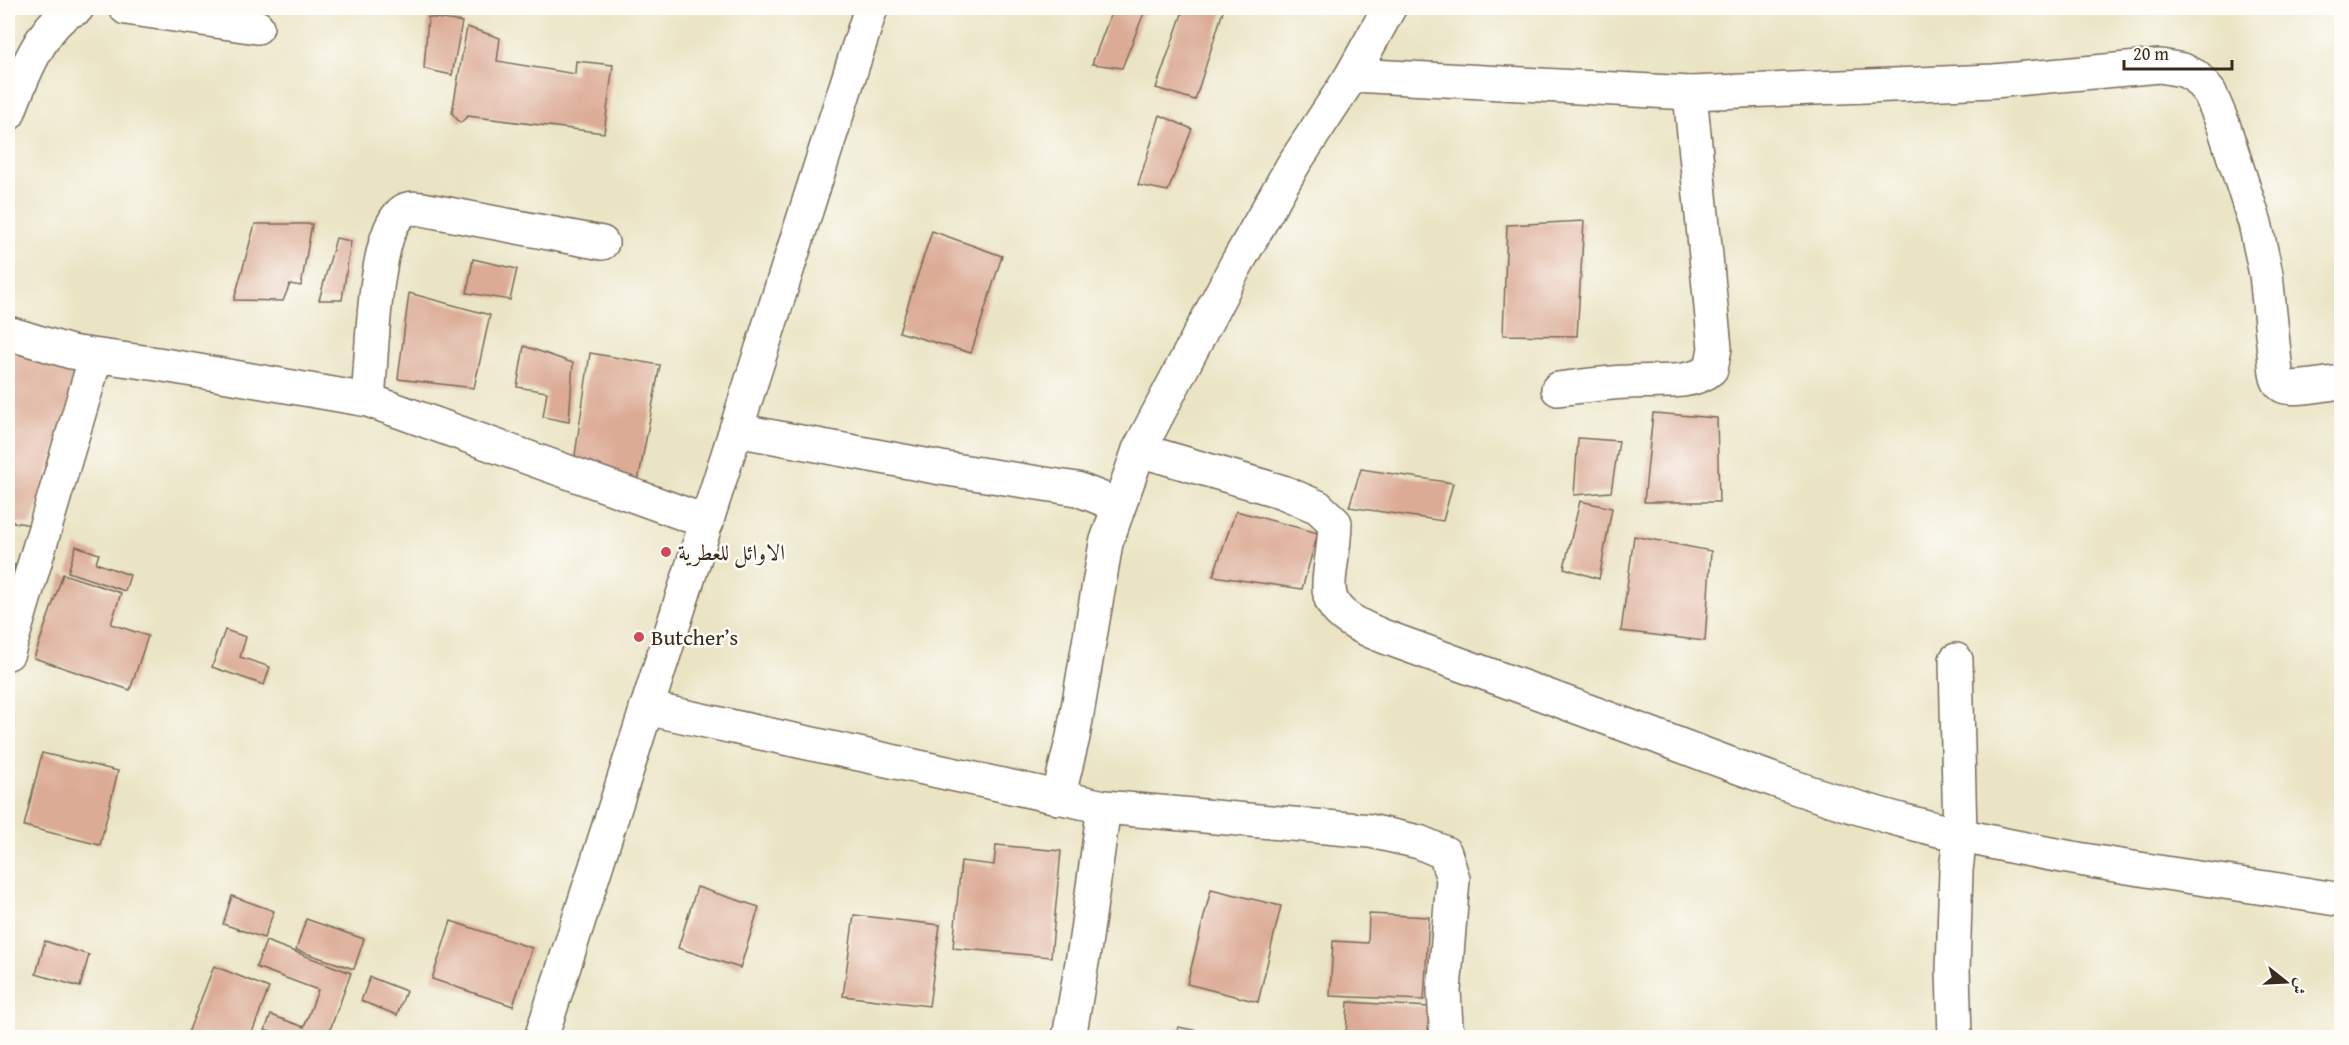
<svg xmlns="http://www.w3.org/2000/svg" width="2349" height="1045" font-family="'Gentium Book Plus',Amiri,serif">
  <rect width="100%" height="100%" fill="#fdfcf7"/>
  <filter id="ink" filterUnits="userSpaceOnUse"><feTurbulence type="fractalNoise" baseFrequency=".0167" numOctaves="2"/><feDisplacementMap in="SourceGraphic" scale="12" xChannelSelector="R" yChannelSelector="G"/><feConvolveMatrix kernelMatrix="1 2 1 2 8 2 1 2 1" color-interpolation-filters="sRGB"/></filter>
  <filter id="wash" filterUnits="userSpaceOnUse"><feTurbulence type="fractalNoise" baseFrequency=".008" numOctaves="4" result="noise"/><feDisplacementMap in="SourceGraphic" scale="24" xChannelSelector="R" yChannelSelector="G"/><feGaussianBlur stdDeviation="1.35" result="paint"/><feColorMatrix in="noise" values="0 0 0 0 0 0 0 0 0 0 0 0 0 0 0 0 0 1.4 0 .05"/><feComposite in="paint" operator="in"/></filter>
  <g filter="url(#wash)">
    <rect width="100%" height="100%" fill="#eae4c4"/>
    <g id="blocks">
      <g fill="#dcab95">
        <path d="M1113,8H1146L1122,68L1092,64Z"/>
        <path d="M1184,8H1224L1195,100L1156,88Z"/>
        <path d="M428,17L462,22L452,75L424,69Z"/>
        <path d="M467,27L500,38L497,61L575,74L576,61L613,65L604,133L468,116L460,123L452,113Z"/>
        <path d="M1160,115L1192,129L1168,191L1138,185Z"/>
        <path d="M1584,221L1577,336L1503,335L1507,225Z"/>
        <path d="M255,224H312L301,286L290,284L283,301L234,300Z"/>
        <path d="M932,231L1002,256L971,353L899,332Z"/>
        <path d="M336,238L351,241L342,300H319Z"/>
        <path d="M473,259L517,269L510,300L467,293Z"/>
        <path d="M409,293L490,315L474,388L398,379Z"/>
        <path d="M524,346L573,363L569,422L543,417L547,392L517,387Z"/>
        <path d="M8,348L83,368L31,525L8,521Z"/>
        <path d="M590,353L660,365L638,482L574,462Z"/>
        <path d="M1653,413L1717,418L1719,502H1644Z"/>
        <path d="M1578,438L1619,441L1611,492L1574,495Z"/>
        <path d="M1361,469L1453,483L1443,521L1349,507Z"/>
        <path d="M1580,501L1612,508L1599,579L1564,568Z"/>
        <path d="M1236,511L1318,533L1302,589L1213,576Z"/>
        <path d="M1634,536L1711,551L1705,641L1621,631Z"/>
        <path d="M76,546L99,554L96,563L130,575L125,591L68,572Z"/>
        <path d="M8,563L15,565L8,588Z"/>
        <path d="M63,574L121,593L111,624L148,636L130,690L34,658Z"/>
        <path d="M225,630L246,637L240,657L270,667L264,685L212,667Z"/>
        <path d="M42,753L118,771L100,845L24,826Z"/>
        <path d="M996,845L1061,851L1051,957L953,948L961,861L994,865Z"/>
        <path d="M697,887L759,907L740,968L678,948Z"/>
        <path d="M1211,889L1281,906L1258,1002L1187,984Z"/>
        <path d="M232,896L274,911L264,938L223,924Z"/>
        <path d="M1369,914L1429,917L1424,1000L1330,996L1333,941L1368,943Z"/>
        <path d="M854,915L940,925L929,1006L843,996Z"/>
        <path d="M306,919L364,939L354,969L296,950Z"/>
        <path d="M451,921L532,948L513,1006L432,979Z"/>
        <path d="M45,941L89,955L80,987L36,974Z"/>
        <path d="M266,941L351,973L327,1038H286L265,1030L271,1015L304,1027L318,990L256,967Z"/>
        <path d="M214,966L269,988L250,1038H186Z"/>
        <path d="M370,977L406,991L397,1015L361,1001Z"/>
        <path d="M1348,1002L1429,1007L1428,1038L1346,1036Z"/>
        <path d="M1178,1027L1224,1036V1038H1176Z"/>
      </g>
    </g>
  </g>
  <g filter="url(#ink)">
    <use href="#blocks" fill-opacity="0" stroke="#786b58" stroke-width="1.5"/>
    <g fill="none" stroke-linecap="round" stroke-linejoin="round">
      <g stroke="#786b58" stroke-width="36">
        <g id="minor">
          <path d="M126,8L257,27"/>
          <path d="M1352,75L1690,93L1994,81L2160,66L2183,70L2195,76L2210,93L2223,124L2255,223L2266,274L2276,373C2277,378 2278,383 2283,386C2291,391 2330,383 2342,382"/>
          <path d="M8,114C20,83 43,19 77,8"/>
          <path d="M8,333L71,352L158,364L368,400L707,522"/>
          <path d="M1558,389C1581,386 1605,383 1628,382C1653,380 1691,386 1711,369L1715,348L1690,93"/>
          <path d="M368,400C372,360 373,239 400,214C407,207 413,208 422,209L602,243"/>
          <path d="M736,430L941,468L1077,489L1118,505"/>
          <path d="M1139,450L1283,492L1318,507L1335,523C1333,590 1306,606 1385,637C1474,669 1564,702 1653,735C1737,767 1821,799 1908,822C2052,861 2196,876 2342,900"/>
          <path d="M8,653L96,356"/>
          <path d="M646,708L1104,807L1370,831L1419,842L1445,853L1453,879L1444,991L1446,1026L1449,1038"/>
          <path d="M1058,798L1073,737L1106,543L1139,450L1236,265L1293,165L1352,75L1389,8"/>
          <path d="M541,1038L871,8"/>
          <path d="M1069,1038L1085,945L1104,807"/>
          <path d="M1955,1038L1953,970L1956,870L1960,836L1956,660"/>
        </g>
      </g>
      <use href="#minor" stroke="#fff" stroke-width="33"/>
    </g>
  </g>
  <g fill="#d1495b" stroke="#fdfcf7" stroke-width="2">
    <circle cx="666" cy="552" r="6"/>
    <circle cx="639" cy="637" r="6"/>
  </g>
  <g text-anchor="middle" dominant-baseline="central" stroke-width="5" stroke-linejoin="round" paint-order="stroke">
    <g font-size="22" fill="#3b2a1e" stroke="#fdfcf7" text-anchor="start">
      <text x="678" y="552">الاوائل للعطرية</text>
      <text x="651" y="637">Butcher’s</text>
    </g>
  </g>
  <rect width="2349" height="1045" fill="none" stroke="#fdfcf7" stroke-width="30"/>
  <g transform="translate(2286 982) rotate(108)" stroke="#fdfcf7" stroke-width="4.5" paint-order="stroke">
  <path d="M0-4.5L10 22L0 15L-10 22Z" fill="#3b2a1e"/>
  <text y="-9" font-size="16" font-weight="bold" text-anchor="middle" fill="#3b2a1e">ش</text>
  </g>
  <path d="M2124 60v9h108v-9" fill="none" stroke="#3b2a1e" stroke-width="3"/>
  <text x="2133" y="60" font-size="18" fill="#3b2a1e" stroke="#fdfcf7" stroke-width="4.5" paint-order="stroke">20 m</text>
</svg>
